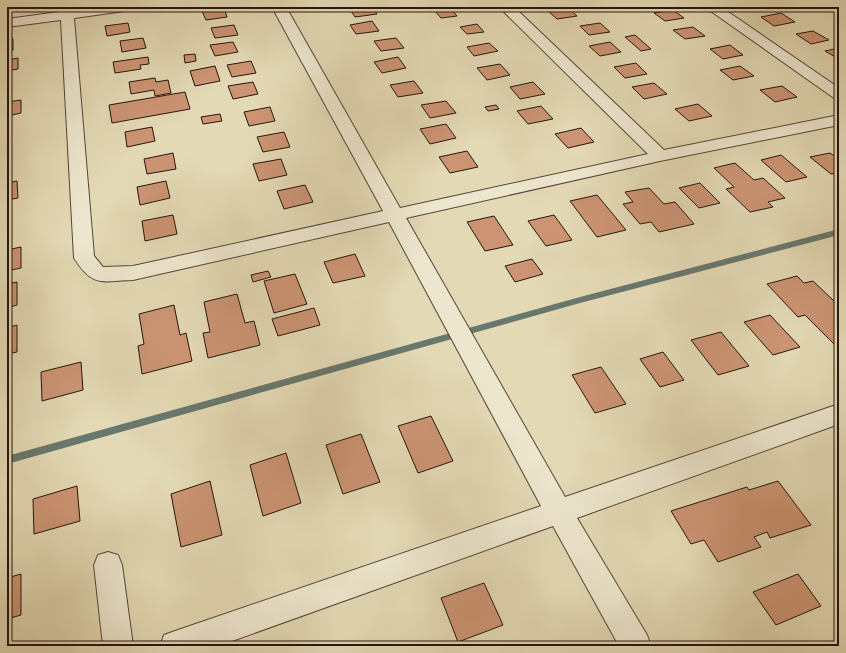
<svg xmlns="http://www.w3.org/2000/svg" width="846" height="653" font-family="'IM FELL Great Primer',serif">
  <rect width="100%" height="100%" fill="#e3d9b4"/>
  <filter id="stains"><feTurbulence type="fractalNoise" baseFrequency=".005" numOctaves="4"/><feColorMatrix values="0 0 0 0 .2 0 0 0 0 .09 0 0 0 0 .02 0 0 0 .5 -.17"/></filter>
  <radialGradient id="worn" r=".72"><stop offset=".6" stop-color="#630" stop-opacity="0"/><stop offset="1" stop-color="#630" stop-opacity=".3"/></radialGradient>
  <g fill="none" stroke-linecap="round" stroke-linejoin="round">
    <path fill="#69786e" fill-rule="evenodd" d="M839,229V235L580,303L7,464V456L580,297Z"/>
  </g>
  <g fill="#cc9473" stroke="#26150f">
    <path d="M357,7H372L377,14L355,17L349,8Z"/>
    <path d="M224,8L227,17L206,20L202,11Z"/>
    <path d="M450,8L457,16L441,18L434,10Z"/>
    <path d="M568,8L577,16L557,19L548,11Z"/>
    <path d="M673,10L684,18L665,21L654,13Z"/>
    <path d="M781,13L795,22L774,26L761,17Z"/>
    <path d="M372,21L379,31L356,34L350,25Z"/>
    <path d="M128,23L130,32L107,36L105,26Z"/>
    <path d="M600,23L610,32L589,35L580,26Z"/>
    <path d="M477,24L484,32L467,34L460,27Z"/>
    <path d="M234,25L238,35L215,38L211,28Z"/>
    <path d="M693,27L705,36L685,39L673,30Z"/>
    <path d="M813,31L829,40L811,44L796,34Z"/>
    <path d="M635,35L651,49L641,51L625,37Z"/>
    <path d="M143,38L146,48L122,52L120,41Z"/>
    <path d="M396,38L404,48L381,51L374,41Z"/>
    <path d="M13,39V50H7V40Z"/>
    <path d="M233,42L238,52L215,56L210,45Z"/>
    <path d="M610,42L621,52L600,56L589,46Z"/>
    <path d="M489,43L498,51L474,56L467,47Z"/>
    <path d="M730,45L743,55L723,59L710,49Z"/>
    <path d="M839,48V59L825,51Z"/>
    <path d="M195,54L196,61L185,63L184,55Z"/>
    <path d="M148,57L149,64L140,65L141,69L115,73L113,62Z"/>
    <path d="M398,57L406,68L382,73L374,62Z"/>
    <path d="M18,58V69L7,71V60Z"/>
    <path d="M251,61L256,73L232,77L227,65Z"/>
    <path d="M636,63L647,74L625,78L614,67Z"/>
    <path d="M500,64L510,75L487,80L477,68Z"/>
    <path d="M215,66L220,81L195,86L190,71Z"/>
    <path d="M740,66L754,76L733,80L720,70Z"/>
    <path d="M155,78L156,82L168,80L171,93L155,96L154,90L131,94L129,82Z"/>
    <path d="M414,81L423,93L398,97L390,85Z"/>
    <path d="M253,82L258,94L233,99L228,86Z"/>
    <path d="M533,82L545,94L520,99L510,87Z"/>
    <path d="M654,83L667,94L644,99L632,87Z"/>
    <path d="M782,86L797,97L775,102L760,90Z"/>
    <path d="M185,92L190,109L112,123L109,105Z"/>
    <path d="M21,100V113L7,116V102Z"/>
    <path d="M446,101L456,113L430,118L421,105Z"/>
    <path d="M698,104L712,116L689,121L675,109Z"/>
    <path d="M496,105L499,109L488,111L485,107Z"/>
    <path d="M541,106L553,119L528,124L517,111Z"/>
    <path d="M270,107L275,121L249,126L244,112Z"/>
    <path d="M220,114L222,121L203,124L201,117Z"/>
    <path d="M446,124L456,138L430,144L420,129Z"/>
    <path d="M11,126L10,140L7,141V127Z"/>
    <path d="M152,127L155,141L127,147L125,132Z"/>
    <path d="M581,128L594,142L568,148L555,134Z"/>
    <path d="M284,132L290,147L263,152L257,137Z"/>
    <path d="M467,151L478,167L450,173L439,157Z"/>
    <path d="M173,153L176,169L147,174L144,159Z"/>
    <path d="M830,153L839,159V173L831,174L810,157Z"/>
    <path d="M781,155L807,177L786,182L761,160Z"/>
    <path d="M281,159L287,175L259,181L253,164Z"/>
    <path d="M735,163L754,180L763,178L785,198L768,202L773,207L750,212L726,189L734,187L714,168Z"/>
    <path d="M17,181L18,198L7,200V183Z"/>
    <path d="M166,181L170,198L140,205L137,187Z"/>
    <path d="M700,183L720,203L699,208L679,188Z"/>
    <path d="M305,185L313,202L284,209L277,191Z"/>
    <path d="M649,188L664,204L675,202L694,224L659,232L651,222L640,224L623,204L633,202L625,192Z"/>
    <path d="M597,195L626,230L597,237L570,201Z"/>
    <path d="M173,215L177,234L145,241L142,221Z"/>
    <path d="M554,215L572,240L546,246L528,221Z"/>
    <path d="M494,216L513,245L485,251L467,222Z"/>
    <path d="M21,247V268L7,271V250Z"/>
    <path d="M355,254L365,276L333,283L324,262Z"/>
    <path d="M532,259L543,274L515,282L505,266Z"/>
    <path d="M268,271L271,277L253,282L251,275Z"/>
    <path d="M295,274L307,304L274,313L264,281Z"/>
    <path d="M797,276L804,283L813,281L834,301L839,300V343L834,344L805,315L798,317L767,284Z"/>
    <path d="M17,282V305L7,308V284Z"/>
    <path d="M237,294L245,323L254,321L260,345L208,358L203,333L210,332L204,302Z"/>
    <path d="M174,305L180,335L186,333L192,361L142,374L138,346L144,344L139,314Z"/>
    <path d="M314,308L320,325L278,336L272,319Z"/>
    <path d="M770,315L800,347L773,355L744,322Z"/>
    <path d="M17,325V352L7,354V328Z"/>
    <path d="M721,332L749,366L718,375L691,340Z"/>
    <path d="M663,352L684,380L660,387L640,359Z"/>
    <path d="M81,362L83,390L42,401L41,372Z"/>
    <path d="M601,367L626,404L595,413L572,375Z"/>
    <path d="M431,416L453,461L418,473L398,426Z"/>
    <path d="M361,434L380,482L343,494L326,445Z"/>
    <path d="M286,453L301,503L263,516L250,465Z"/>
    <path d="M210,481L222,535L181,547L171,494Z"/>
    <path d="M778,481L811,525L770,538L767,532L754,537L761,547L718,562L704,540L691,544L671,511L747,487L749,490Z"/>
    <path d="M77,486L80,521L34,534L33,499Z"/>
    <path d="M21,574V615L7,619V578Z"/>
    <path d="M798,574L821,606L776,625L753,592Z"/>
    <path d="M484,583L503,625L458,642L441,598Z"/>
  </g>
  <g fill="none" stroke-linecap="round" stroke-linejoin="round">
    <g stroke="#554638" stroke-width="2">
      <g id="street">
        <path d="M96,7H132L125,11L74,18L94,256L103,267L133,266L383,211L272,7H286L400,208L648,154L499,7H514L664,150L839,115V125L660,161L406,218L565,497L839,404V424L577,518L647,635L651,646H619L553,526L218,646H160L164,635L175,631L541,506L389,222L133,280C102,281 93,288 74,258L61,20L7,27V19Z"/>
        <path d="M705,7H721L839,88V100L834,98Z"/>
        <path d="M108,552L118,555L122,565L133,646H103L94,565L98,555Z"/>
      </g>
    </g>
    <use href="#street" fill="#ede6ce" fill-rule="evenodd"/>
  </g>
  <rect width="846" height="653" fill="none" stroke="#e3d9b4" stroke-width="24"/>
  <rect x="8" y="8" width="830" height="637" fill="none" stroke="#26150f" stroke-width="2"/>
  <rect x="12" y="12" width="822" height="629" fill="none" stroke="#26150f"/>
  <rect width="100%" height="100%" filter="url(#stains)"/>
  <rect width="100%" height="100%" fill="url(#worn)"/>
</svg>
